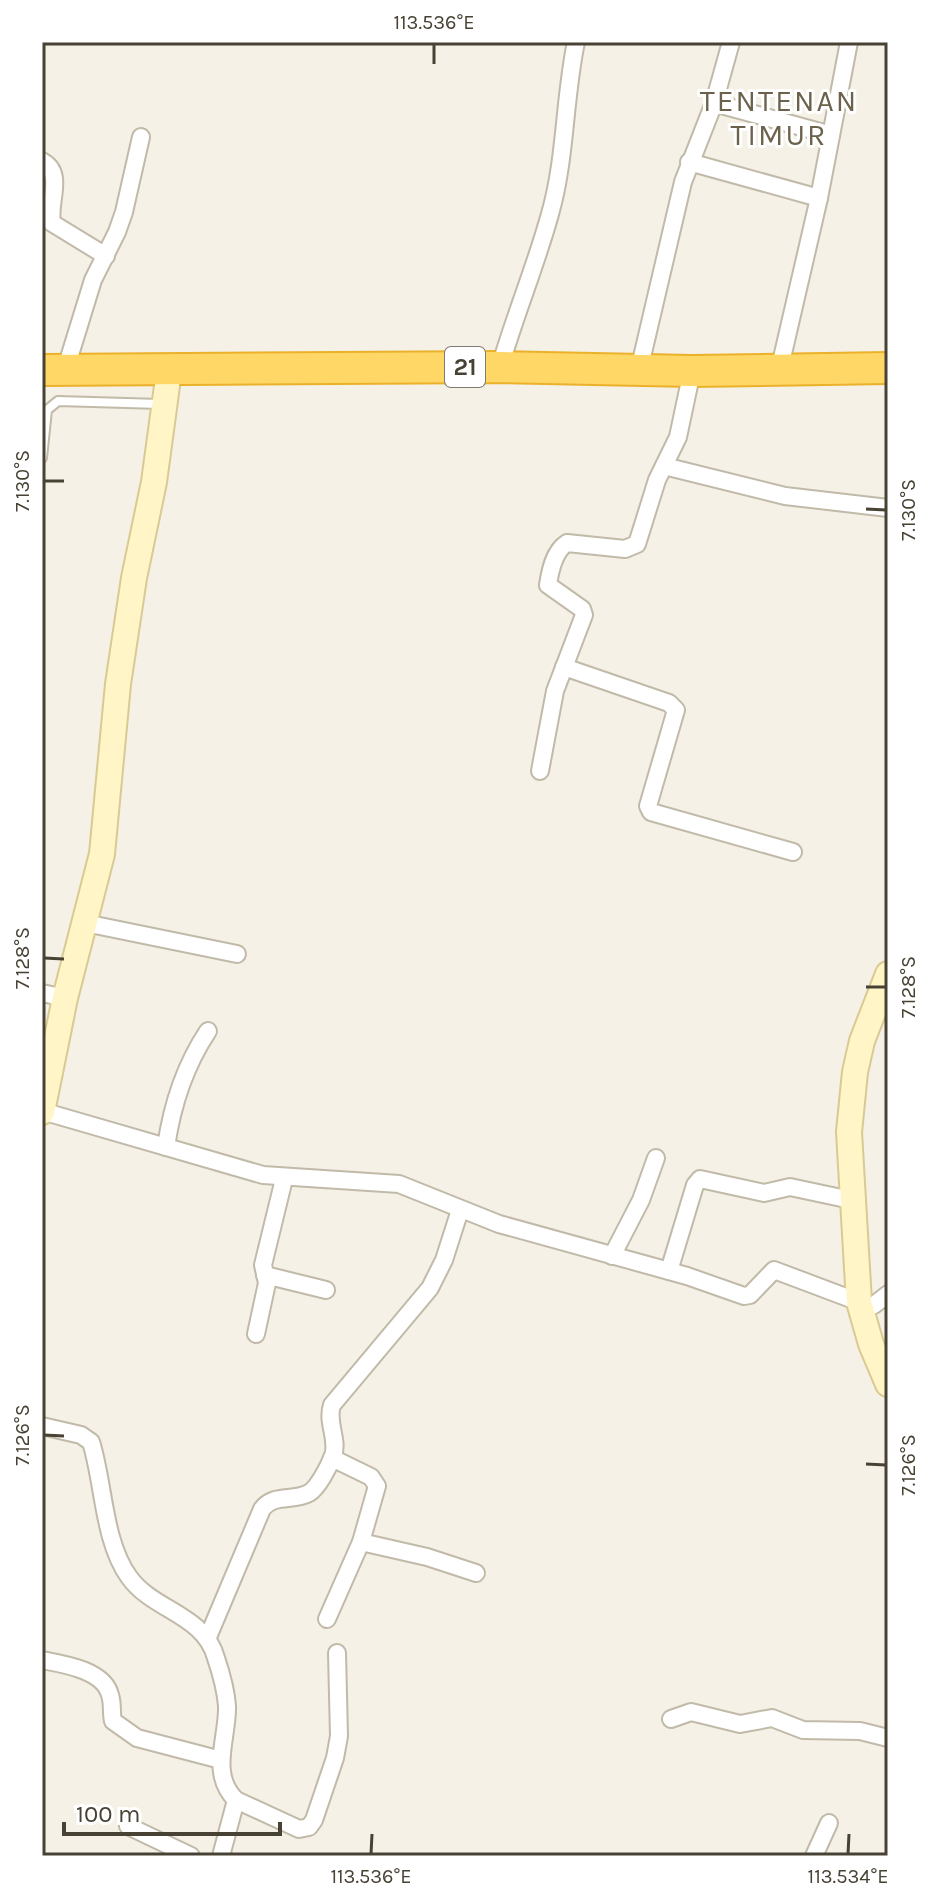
<svg xmlns="http://www.w3.org/2000/svg" width="930" height="1898" font-family="Karla,sans-serif">
  <rect width="100%" height="100%" fill="#f5f1e6"/>
  <g fill="none" stroke-linecap="round" stroke-linejoin="round">
    <g stroke="#c1baa8" stroke-width="12">
      <path id="lane" d="M42,458L47,410L58,401L160,404"/>
    </g>
    <g stroke="#c1baa8" stroke-width="20">
      <g id="street">
        <path d="M714,103L831,135"/>
        <path d="M42,161C65,173 48,201 52,223L106,256"/>
        <path d="M689,162L819,198"/>
        <path d="M500,367C515,315 536,265 550,214C566,158 564,99 576,42"/>
        <path d="M639,370L683,182L714,103L731,42"/>
        <path d="M65,371L93,280L117,232L124,212L141,137"/>
        <path d="M779,371L819,198L849,42"/>
        <path d="M664,466L785,496L888,508"/>
        <path d="M564,667L669,703L676,710L648,806L651,812L793,852"/>
        <path d="M540,771L555,691L584,615L582,609L548,585C550,571 554,551 567,543L625,549L637,544L657,480L678,437L692,371"/>
        <path d="M85,923L237,954"/>
        <path d="M42,993L65,998"/>
        <path d="M42,1111L263,1175L399,1184L499,1224L687,1276L744,1296L750,1295L774,1270L859,1302"/>
        <path d="M166,1147C172,1105 184,1067 208,1031"/>
        <path d="M612,1256L641,1200L656,1158"/>
        <path d="M669,1271L695,1185L700,1179L764,1193L790,1187L851,1200"/>
        <path d="M265,1275L326,1290"/>
        <path d="M861,1310L874,1305L888,1294"/>
        <path d="M256,1334L267,1283L263,1265L284,1179"/>
        <path d="M42,1426L81,1435L91,1442C104,1483 103,1541 129,1577C153,1611 204,1614 216,1658C221,1673 226,1691 227,1706C228,1738 209,1774 236,1800L221,1856"/>
        <path d="M361,1542L427,1557L476,1573"/>
        <path d="M327,1619L361,1542L377,1486L371,1477L332,1458"/>
        <path d="M208,1637L262,1509C274,1493 293,1502 309,1493C318,1488 329,1466 333,1456C339,1439 326,1423 332,1405L430,1288L444,1260L460,1210"/>
        <path d="M42,1660C63,1664 104,1670 110,1695C113,1703 111,1713 113,1721L137,1738L221,1760"/>
        <path d="M671,1719L691,1712L740,1724L772,1718L803,1730L860,1731L888,1738"/>
        <path d="M236,1800L299,1829L309,1827L314,1820L335,1758L339,1736L337,1653"/>
        <path d="M128,1826L191,1856"/>
        <path d="M814,1856L829,1823"/>
      </g>
    </g>
    <g stroke="#d8ca92" stroke-width="28">
      <g id="secondary">
        <path d="M888,974L862,1041L855,1072L849,1132L859,1302L871,1344L888,1384"/>
        <path d="M42,1112L65,998L102,854L118,684L134,578L154,482L169,371"/>
      </g>
    </g>
    <g stroke="#ebb12a" stroke-width="34">
      <path id="highway" d="M42,370L500,367L692,371L888,368"/>
    </g>
    <use href="#lane" stroke="#fff" stroke-width="8"/>
    <use href="#street" stroke="#fff" stroke-width="16"/>
    <use href="#secondary" stroke="#fff5c6" stroke-width="24"/>
    <use href="#highway" stroke="#ffd767" stroke-width="30"/>
  </g>
  <path fill="none" stroke="#484235" stroke-width="3" d="M434,64V44M44,481H64M866,509L886,510M44,958L64,959M866,987H886M44,1435L64,1436M866,1464L886,1465M371,1854L372,1834M848,1854L849,1834"/>
  <g text-anchor="middle" dominant-baseline="central" stroke-width="6" stroke-linejoin="round" paint-order="stroke">
    <rect fill="#fff" stroke="#7f7b72" stroke-width="2" x="445" y="347" width="40" height="40" rx="6"/>
    <g font-size="24" font-weight="bold" fill="#484235">
      <text x="465" y="367">21</text>
    </g>
    <g font-size="30" letter-spacing="2" fill="#6c614b" stroke="#fff">
      <text x="779" y="101">TENTENAN<tspan x="779" dy="34">TIMUR</tspan></text>
    </g>
  </g>
  <rect width="930" height="1898" fill="none" stroke="#ffffff" stroke-width="88"/>
  <path d="M64 1822v12h216v-12" fill="none" stroke="#484235" stroke-width="4"/>
  <text x="76" y="1822" font-size="24" fill="#484235" stroke="#ffffff" stroke-width="6" paint-order="stroke">100 m</text>
  <rect x="44" y="44" width="842" height="1810" fill="none" stroke="#484235" stroke-width="3"/>
  <g font-size="20" text-anchor="middle" fill="#484235">
    <text x="434" y="29">113.536°E</text>
    <text transform="translate(22 481) rotate(-90)" y="7">7.130°S</text>
    <text transform="translate(908 510) rotate(-90)" y="7">7.130°S</text>
    <text transform="translate(22 958) rotate(-90)" y="7">7.128°S</text>
    <text transform="translate(908 987) rotate(-90)" y="7">7.128°S</text>
    <text transform="translate(22 1435) rotate(-90)" y="7">7.126°S</text>
    <text transform="translate(908 1465) rotate(-90)" y="7">7.126°S</text>
    <text x="371" y="1883">113.536°E</text>
    <text x="848" y="1883">113.534°E</text>
  </g>
</svg>
